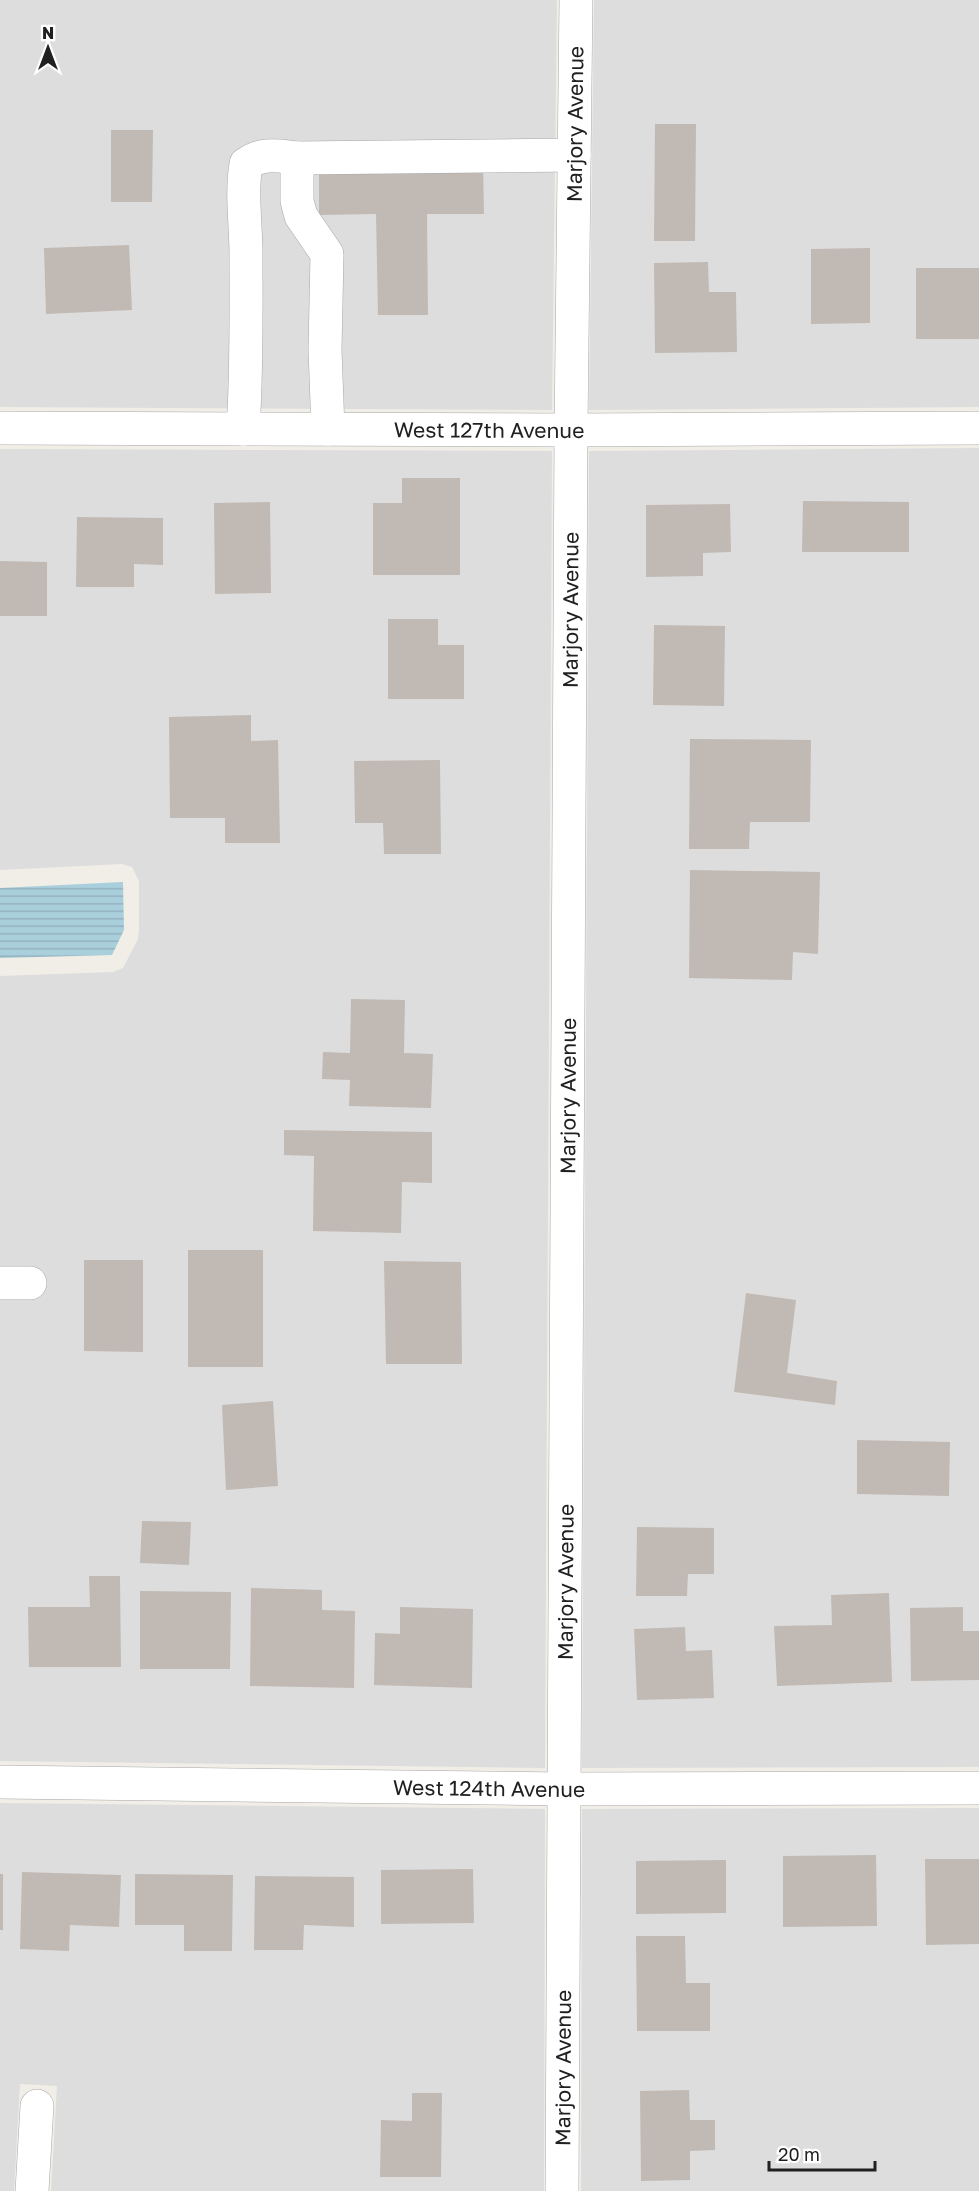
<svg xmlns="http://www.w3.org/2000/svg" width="979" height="2191" font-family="'Golos Text',sans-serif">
  <defs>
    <pattern id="water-rules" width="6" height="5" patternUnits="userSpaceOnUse" patternTransform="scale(1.5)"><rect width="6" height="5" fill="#aacfdc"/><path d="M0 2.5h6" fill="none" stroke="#92b1bc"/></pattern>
  </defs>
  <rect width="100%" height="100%" fill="#f0eee7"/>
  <g fill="#dedddd">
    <path d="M0,0H557L552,410L0,407Z"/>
    <path d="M594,0H979V407L589,410Z"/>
    <path d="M979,448V1767L582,1768L589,451Z"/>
    <path d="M0,449L552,451L545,1768L0,1761V976L113,972L123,968L138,939L139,930V881L132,867L122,864L0,870Z"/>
    <path d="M0,1803L545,1809L544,2191H51L57,2086L20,2084L14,2191H0Z"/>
    <path d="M979,1808V2191H581L582,1809Z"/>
  </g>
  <path fill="url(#water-rules)" d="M123,882L124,930L112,955L0,958V888Z"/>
  <g fill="#c1bab4">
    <path d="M655,124H696L695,241H654Z"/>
    <path d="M111,130H153L152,202H111Z"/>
    <path d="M483,161L484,214H427L428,315H378L376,214L319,215V162Z"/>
    <path d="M129,245L132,310L46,314L44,248Z"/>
    <path d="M870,248V323L811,324V249Z"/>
    <path d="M708,262L709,292H736L737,352L655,353L654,263Z"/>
    <rect x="916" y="268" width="63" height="71"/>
    <path d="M402,478H460V575H373V503H402Z"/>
    <path d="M803,501L909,502V552H802Z"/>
    <path d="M270,502L271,593L215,594L214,503Z"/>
    <path d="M730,504L731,552L703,553V576L646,577V505Z"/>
    <path d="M77,517L163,518V565L134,564V587H76Z"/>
    <path d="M0,561L47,562V616H0Z"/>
    <path d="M388,619H438V645H464V699H388Z"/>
    <path d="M654,625L725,626L724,706L653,705Z"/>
    <path d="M251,715V741L278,740L280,843H225V818H170L169,717Z"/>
    <path d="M690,739L811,740L810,822H750L749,849H689Z"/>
    <path d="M440,760L441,854H384L383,823H355L354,761Z"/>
    <path d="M690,870L820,872L818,954L793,952L792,980L689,978Z"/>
    <path d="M351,999L405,1000L404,1053L433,1054L431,1108L349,1106L350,1080L322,1079L323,1052L350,1053Z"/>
    <path d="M284,1130L432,1132V1183L402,1182L401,1233L313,1231L314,1156L284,1155Z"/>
    <rect x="188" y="1250" width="75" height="117"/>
    <path d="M84,1260H143V1352L84,1351Z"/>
    <path d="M384,1261L461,1262L462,1364H386Z"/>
    <path d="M746,1293L796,1300L787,1373L837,1381L835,1405L734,1392Z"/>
    <path d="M273,1401L278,1486L226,1490L222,1405Z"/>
    <path d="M857,1440L950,1442L949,1496L857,1494Z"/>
    <path d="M142,1521L191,1522L189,1565L140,1563Z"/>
    <path d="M637,1527L714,1528V1574H688L687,1596H636Z"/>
    <path d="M89,1576H120L121,1667H29L28,1607H90Z"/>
    <path d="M251,1588L322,1590V1610L355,1611L354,1688L250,1686Z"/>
    <path d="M140,1591L231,1592L230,1669H140Z"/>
    <path d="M889,1593L892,1682L777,1686L774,1626L832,1625L831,1595Z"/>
    <path d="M400,1607L473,1609L472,1688L374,1685L375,1633L400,1634Z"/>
    <path d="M963,1607V1631H979V1680L911,1681L910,1608Z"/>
    <path d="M685,1627L686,1651L712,1650L714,1698L637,1700L634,1629Z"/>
    <path d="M876,1855L877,1926L783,1927V1856Z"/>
    <path d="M925,1859H979V1944L926,1945Z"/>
    <path d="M726,1860V1913L636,1914V1861Z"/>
    <path d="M473,1869L474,1923L381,1924V1870Z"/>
    <path d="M22,1872L121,1875L119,1927L70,1925L69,1951L20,1949Z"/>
    <rect x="0" y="1874" width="3" height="56"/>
    <path d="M135,1874L233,1875L232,1951H184V1925H135Z"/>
    <path d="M255,1876L354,1877V1927L304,1925L303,1950H254Z"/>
    <path d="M636,1936H685L686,1983H710V2031H637Z"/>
    <path d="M689,2090L690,2120H715V2150L690,2151V2180L641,2181L640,2091Z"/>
    <path d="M412,2093H442L441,2177H380L381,2120L412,2121Z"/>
  </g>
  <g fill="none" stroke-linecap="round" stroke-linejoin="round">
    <g stroke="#a7a7a7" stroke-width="34">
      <g id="minor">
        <path d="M297,158V201L301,216L327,254L325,350L328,429"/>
        <path id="s1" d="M0,428L571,430L979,428"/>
        <path d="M243,429C247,371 246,313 246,255C246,224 241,194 246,164C263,152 278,156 297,158L574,155"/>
        <path d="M0,1283H30"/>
        <path id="s2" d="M0,1782L563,1789L979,1788"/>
        <path d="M32,2191L37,2106"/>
        <path id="s3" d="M562,2191L571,430L576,0"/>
      </g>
    </g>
    <use href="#minor" stroke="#fff" stroke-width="33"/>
  </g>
  <g text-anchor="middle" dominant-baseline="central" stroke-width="4.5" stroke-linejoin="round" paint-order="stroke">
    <g font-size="21" fill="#202020" stroke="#fff">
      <text stroke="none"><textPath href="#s3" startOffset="2067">Marjory Avenue</textPath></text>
      <text stroke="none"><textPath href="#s1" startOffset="489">West 127th Avenue</textPath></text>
      <text stroke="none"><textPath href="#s3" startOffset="1581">Marjory Avenue</textPath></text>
      <text stroke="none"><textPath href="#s3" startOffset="1095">Marjory Avenue</textPath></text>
      <text stroke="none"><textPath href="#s3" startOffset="609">Marjory Avenue</textPath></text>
      <text stroke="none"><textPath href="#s2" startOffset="489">West 124th Avenue</textPath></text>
      <text stroke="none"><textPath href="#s3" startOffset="123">Marjory Avenue</textPath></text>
    </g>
  </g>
  <g transform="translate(48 48)" stroke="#ffffff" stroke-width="4.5" paint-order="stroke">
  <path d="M0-4.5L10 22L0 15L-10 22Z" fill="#202020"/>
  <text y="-9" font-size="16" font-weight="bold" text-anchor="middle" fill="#202020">N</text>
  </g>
  <path d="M769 2161v9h106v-9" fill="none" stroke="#202020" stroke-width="3"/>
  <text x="778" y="2161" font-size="18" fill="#202020" stroke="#ffffff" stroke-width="4.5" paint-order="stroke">20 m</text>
</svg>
